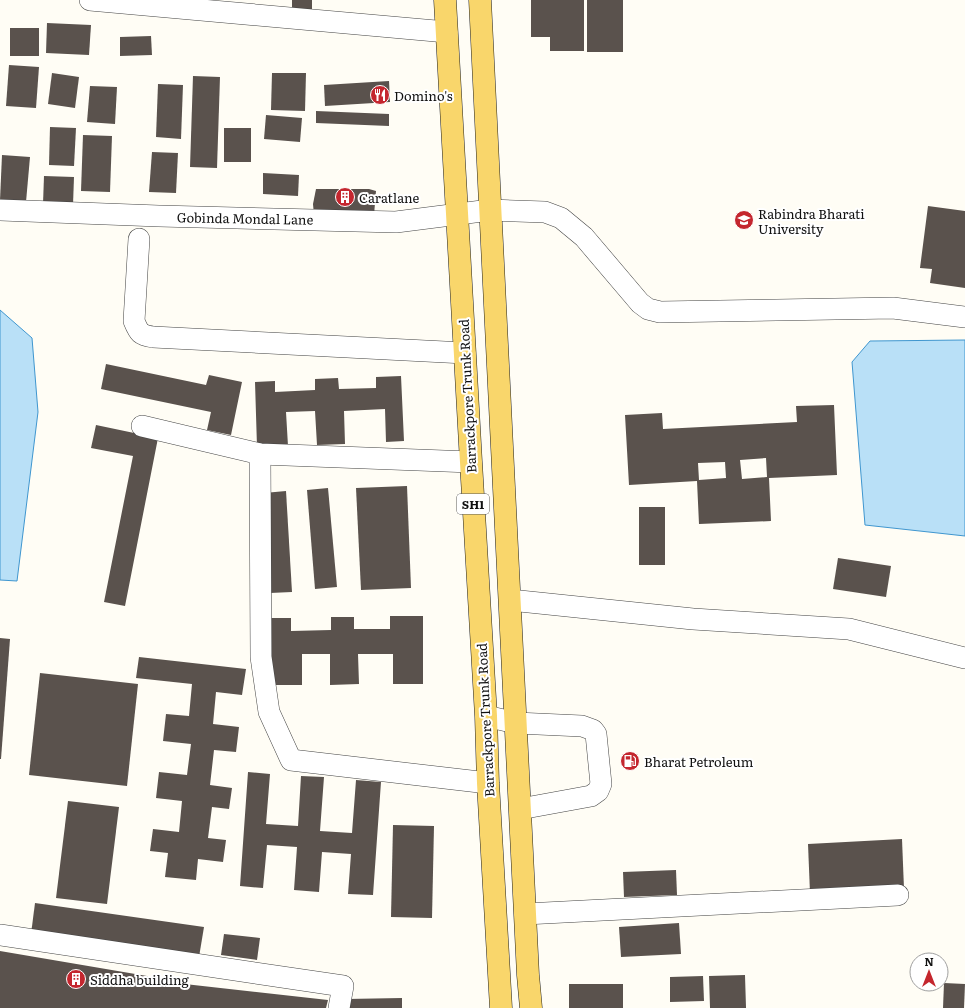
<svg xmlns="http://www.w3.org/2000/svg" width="965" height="1008" font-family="Literata,serif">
  <rect width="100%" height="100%" fill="#fffdf5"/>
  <g fill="#b9e0f7" stroke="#3f96cf">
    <path d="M0,310L32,338L38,412L17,581L0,580Z"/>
    <path d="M965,340V536L865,525L852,362L870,341Z"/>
  </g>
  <g fill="#5a524d" fill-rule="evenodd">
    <rect x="292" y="0" width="20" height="17"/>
    <path d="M531,0H584V51H550V37H531Z"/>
    <rect x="587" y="0" width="36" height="52"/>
    <path d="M47,23L91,25L89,55L46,53Z"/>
    <rect x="10" y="28" width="29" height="28"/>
    <path d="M151,36L152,55L120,56V37Z"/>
    <path d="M9,65L39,67L36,108L6,106Z"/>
    <path d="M52,73L79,77L75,108L48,104Z"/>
    <path d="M272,73H306L305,111L271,110Z"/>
    <path d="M193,76L220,77L217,168L190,167Z"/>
    <path d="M389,81L390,102L325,106L324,85Z"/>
    <path d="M158,84L183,85L181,139L156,137Z"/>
    <path d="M90,86L117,87L115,124L87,122Z"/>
    <path d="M316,111L389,114V126L316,123Z"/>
    <path d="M266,115L302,118L300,142L264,139Z"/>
    <path d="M50,127L76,128L74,166L49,165Z"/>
    <rect x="224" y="128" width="27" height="34"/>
    <path d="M83,135L112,136L110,192L81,191Z"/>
    <path d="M152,152L178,153L176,193L149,192Z"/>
    <path d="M2,155L30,157L26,202L0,200Z"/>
    <path d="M263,173L299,175L298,196L263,194Z"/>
    <path d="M44,176L74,177L73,205L43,204Z"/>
    <path d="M316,189H369L376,191L374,215H314L313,204Z"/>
    <path d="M928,206L965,211V288L930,283L932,269L920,268Z"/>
    <path d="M106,364L206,385L209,375L242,382L231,435L207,430L211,412L101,389Z"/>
    <path d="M401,376L404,441L386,442L385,409L344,411L345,444L317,445L315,411L286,412L288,446L257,447L255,382L275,381V392L315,390V379L338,378L339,389L376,388V377Z"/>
    <path d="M834,405L837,475L769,478L771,521L699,524L697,481L629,485L625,415L662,413L663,429L797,422L796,406ZM766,458L767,477L742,479L740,460ZM725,462L726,478L699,480L698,463Z"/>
    <path d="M96,425L158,438L125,606L104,602L133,456L91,448Z"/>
    <path d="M407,486L411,588L361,590L356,488Z"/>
    <path d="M328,488L337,587L315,589L307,490Z"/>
    <path d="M286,491L292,592L270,593L264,493Z"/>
    <rect x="639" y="507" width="26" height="58"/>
    <path d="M838,558L891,566L886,597L833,589Z"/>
    <path d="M390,616H423V684H393V654H358L359,684L330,685V654H302V685H267V618H291V631L331,630V617H354V629H390Z"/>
    <path d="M0,638L10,639L1,759H0Z"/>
    <path d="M139,657L246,669L242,695L216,692L213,724L239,727L236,752L214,750L210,785L232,788L229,809L212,807L208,838L226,840L223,862L198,859L196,880L165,877L168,853L150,851L153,829L179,832L182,801L156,798L159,772L187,775L191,744L163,741L166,714L189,716L192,684L136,678Z"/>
    <path d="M40,673L138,684L127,786L29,775Z"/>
    <path d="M248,772L270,774L266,824L298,826L301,776L324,777L320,831L352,833L356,780L381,782L373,895L348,894L351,854L322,852L319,892L294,890L297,847L267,845L263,888L240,886Z"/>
    <path d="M68,801L119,807L107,904L56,898Z"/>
    <path d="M393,825L434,826L432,918L391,917Z"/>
    <path d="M902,839L904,889L810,893L808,844Z"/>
    <path d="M676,870L677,895L624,897L623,872Z"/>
    <path d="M35,903L204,927L199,957L31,934Z"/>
    <path d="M679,923L681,954L621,957L619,927Z"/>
    <path d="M224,934L260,938L257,960L221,955Z"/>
    <path d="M0,951L147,976L158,981L328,1000L326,1008H0Z"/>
    <path d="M745,975L746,1008H710L709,976Z"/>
    <path d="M703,976L704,1001L670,1002V977Z"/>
    <path d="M944,983L965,984L964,1008H943Z"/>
    <rect x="569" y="984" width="54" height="24"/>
    <path d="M402,998V1008H346V999Z"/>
  </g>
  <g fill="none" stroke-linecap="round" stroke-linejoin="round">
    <g stroke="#444" stroke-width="22">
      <g id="minor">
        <path d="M90,0L447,32"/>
        <path d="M0,210L159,216L396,222L490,210L545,212L561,218L584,237L640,303L648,309L660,312L893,308L965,317"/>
        <path d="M139,239L134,321C139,333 140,335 153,337L465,353"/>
        <path d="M142,426L260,454L471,462"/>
        <path d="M260,454L261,657L269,712L291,760L488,783"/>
        <path d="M510,600L693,619L849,629L965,658"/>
        <path d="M486,716L516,723L582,726L593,730L596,734L601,784L598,791L591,796L520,809"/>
        <path d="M525,914L898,895"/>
        <path d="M0,935L343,986L339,1008"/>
      </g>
    </g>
    <g stroke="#222" stroke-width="23">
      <g id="major">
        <path d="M445,0L471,462L486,716L488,783L501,1008"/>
        <path d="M480,0L528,975L531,1008"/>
      </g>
    </g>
    <use href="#minor" stroke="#fff" stroke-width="21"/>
    <use href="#major" stroke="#f9d66b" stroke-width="22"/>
  </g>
  <defs>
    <g id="restaurant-disc" transform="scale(1)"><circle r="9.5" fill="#c4262e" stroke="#fff"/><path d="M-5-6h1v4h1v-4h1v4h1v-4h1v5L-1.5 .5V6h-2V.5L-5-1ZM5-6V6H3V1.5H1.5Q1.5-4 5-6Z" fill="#fff"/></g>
    <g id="building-disc" transform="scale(1)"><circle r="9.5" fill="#c4262e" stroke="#fff"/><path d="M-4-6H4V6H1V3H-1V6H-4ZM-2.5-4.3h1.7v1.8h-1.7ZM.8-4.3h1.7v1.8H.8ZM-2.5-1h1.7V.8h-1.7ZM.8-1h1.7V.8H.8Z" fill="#fff"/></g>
    <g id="university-disc" transform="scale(1)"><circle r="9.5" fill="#c4262e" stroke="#fff"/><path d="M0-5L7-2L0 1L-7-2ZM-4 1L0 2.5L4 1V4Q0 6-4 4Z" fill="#fff"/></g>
    <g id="fuel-disc" transform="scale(1)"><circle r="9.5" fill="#c4262e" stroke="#fff"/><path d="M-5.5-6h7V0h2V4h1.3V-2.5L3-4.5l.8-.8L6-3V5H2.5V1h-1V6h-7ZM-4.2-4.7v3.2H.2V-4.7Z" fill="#fff"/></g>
  </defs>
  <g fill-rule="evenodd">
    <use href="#restaurant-disc" x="380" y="95"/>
    <use href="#building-disc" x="345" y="197"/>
    <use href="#university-disc" x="744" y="220"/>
    <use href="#fuel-disc" x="630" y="761"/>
    <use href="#building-disc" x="76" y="979"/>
  </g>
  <g text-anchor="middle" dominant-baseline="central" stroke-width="4" stroke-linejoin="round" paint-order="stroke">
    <rect fill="#fff" stroke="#585858" stroke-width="1" x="457" y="494" width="32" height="20" rx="3"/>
    <g font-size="12" font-weight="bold" fill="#111">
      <text x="473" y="504">SH1</text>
    </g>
    <g font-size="13" fill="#111" stroke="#fff" text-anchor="start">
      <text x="394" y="95">Domino's</text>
      <text x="359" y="197">Caratlane</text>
      <text x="758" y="213">Rabindra Bharati<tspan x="758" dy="15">University</tspan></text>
      <text x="644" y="761">Bharat Petroleum</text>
      <text x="90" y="979">Siddha building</text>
    </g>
    <g font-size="13" fill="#111" stroke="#fff">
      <text transform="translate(245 218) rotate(1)">Gobinda Mondal Lane</text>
      <text transform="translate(467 396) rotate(-93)">Barrackpore Trunk Road</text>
      <text transform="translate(485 720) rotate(-93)">Barrackpore Trunk Road</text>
    </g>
  </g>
  <g transform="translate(929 972)"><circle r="19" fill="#ffffff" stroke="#a0a0a0"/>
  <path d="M0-3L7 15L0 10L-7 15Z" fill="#c4262e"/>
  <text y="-6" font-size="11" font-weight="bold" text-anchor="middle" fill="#111111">N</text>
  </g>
</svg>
